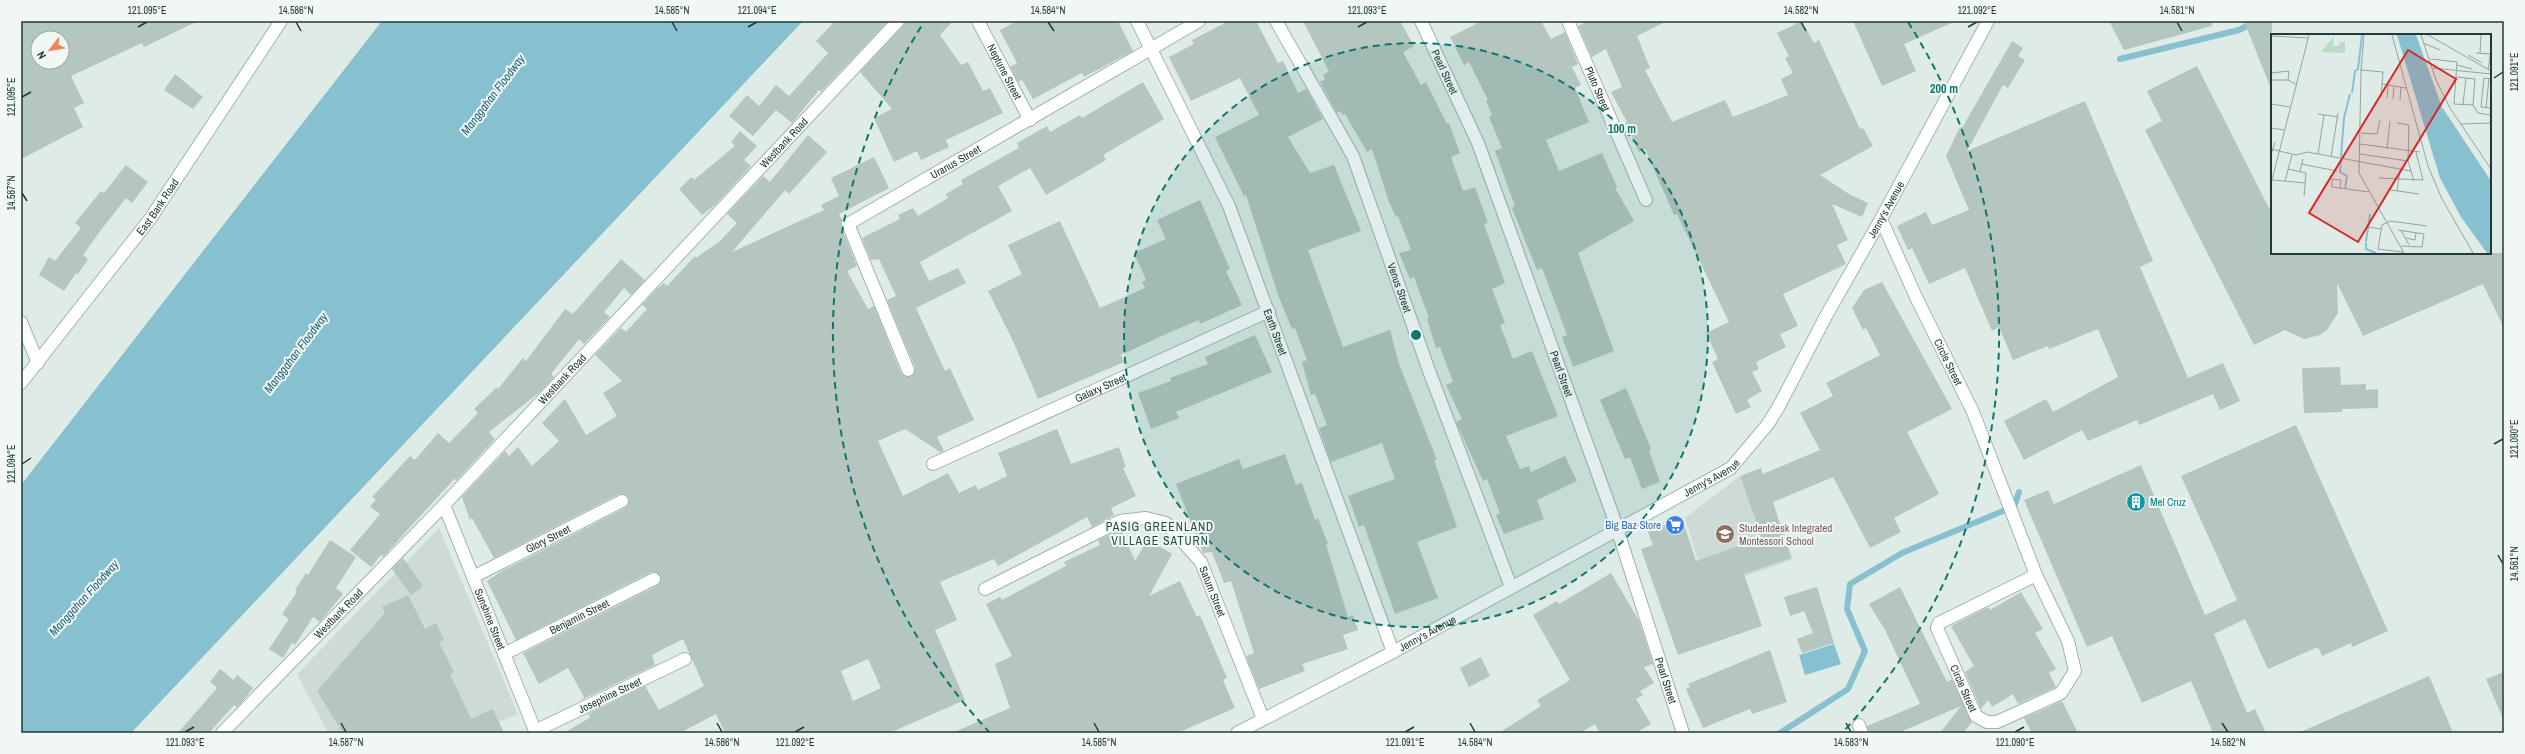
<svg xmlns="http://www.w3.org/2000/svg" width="2525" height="754" font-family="'Archivo Narrow',sans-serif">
  <rect width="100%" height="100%" fill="#dfebe6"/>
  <g fill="#cedad5">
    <path d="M1740,476L1762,537L1783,530L1793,559L1707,590L1685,518Z"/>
    <path d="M439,528L518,714L474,733H328L297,674Z"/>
  </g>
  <g fill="#87c1d0">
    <path d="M382,21H803L131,733H21V485Z"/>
    <path d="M1834,644L1841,664L1805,675L1799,655Z"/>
  </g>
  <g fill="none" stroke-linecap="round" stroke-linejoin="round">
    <g stroke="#87c1d0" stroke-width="6">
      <path d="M2120,59L2239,30L2257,21"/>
      <path d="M2014,507L2019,492"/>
      <path d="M1780,733L1848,689L1865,651L1847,609L1850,584L1902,553L2003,511"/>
    </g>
  </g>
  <g fill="#b5c5bf" fill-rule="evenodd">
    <path d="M21,21H198L144,47L142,43L71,76L84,103L74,108L83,127L21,159ZM38,38H62V62H38Z"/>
    <path d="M835,21H888L821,92L819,90L792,123L776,110L753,136L729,116L747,95L759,106L776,85L789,96L828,53L816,41Z"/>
    <path d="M905,21H953L940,35L961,65L968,62L983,91L990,88L1003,113L946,140L949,147L921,160L917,151L894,162L874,118L892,109L860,72L903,26Z"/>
    <path d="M1017,21H1118L1133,51L1084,77L1082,73L1033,99L1022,80L1018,82L1010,67L1017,63L1000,30Z"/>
    <path d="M1229,21H1256L1278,63L1283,61L1298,93L1306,89L1323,119L1288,137L1310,173L1334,165L1361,231L1308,250L1343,347L1390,330L1399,364L1437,460H1434L1457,527L1417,542L1438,598L1395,614L1364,525L1359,527L1348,496L1395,479L1382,443L1331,462L1319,428L1327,425L1315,394L1311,395L1302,362L1307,360L1295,328L1292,329L1278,295L1246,195L1244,196L1215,137L1259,115L1240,78L1191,101L1169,57L1194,44L1192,40Z"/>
    <path d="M1303,21H1400L1414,46L1403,52L1421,85L1426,82L1447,124L1449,123L1460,153L1451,157L1463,191L1475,187L1488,223L1484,224L1505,283L1492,289L1505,323L1500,325L1513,359L1532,351L1558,416L1506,436L1520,469L1529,466L1531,472L1565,456L1577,481L1537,500L1544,519L1504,534L1496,515L1500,513L1487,479L1483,481L1456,422L1462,419L1446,385L1453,382L1440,347L1436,348L1427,319L1429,318L1414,277L1410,279L1399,253L1411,250L1398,216L1396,217L1389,202L1372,149L1367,152L1345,114L1343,115L1340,111L1337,113L1320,82L1325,79L1323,75L1329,71Z"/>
    <path d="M1482,21H1541L1551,39L1565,32L1578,64L1572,67L1581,85L1575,88L1589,122L1546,140L1559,171L1602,153L1617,187L1615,188L1634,221L1578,253L1614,351L1573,367L1562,337L1567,335L1553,297L1542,268L1537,270L1512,208L1515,206L1495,151L1502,148L1489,117L1492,115L1486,101L1488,100L1469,62L1464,65L1450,37Z"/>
    <path d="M1589,21H1667L1637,36L1650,68L1645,70L1672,122L1725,100L1733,117L1788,95L1781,79L1793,73L1785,58L1789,56L1777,33L1802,21L1814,43L1819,40L1860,129L1863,128L1873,146L1820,175L1849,194L1868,203L1862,217L1832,204L1848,240L1837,245L1846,264L1783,294L1798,326L1780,334L1786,347L1756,362L1759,369L1752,372L1762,391L1747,400L1751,407L1736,414L1712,362L1718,359L1706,333L1729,322L1677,214L1674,215L1645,149L1639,152L1625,123L1627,122L1611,92L1622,87L1606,49L1592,57L1578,26Z"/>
    <path d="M1853,21H1956L1904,44L1916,71L1882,86Z"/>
    <path d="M2109,21H2212V26L2124,50Z"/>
    <path d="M2244,21H2272V89H2271Z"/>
    <path d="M2012,41L2023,48L2018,56L2025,60L2008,88L2003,85L1967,151L2085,101L2153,261L2140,267L2188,378L2223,363L2240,401L2220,410L2213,394L2139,425L2137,420L2088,441L2082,430L2024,460L2004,421L2046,399L2053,412L2118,377L2098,329L2049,349L2048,346L2013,360L1999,327L1992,331L1965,268L1929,284L1912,248L1908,250L1897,226L1926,212L1932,225L1969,210L1946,156L1960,127L1962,128Z"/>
    <path d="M2197,66L2272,214V253H2504V328L2483,284L2363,336L2337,283L2338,313L2327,330L2320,335L2304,339L2285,330L2254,345L2145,130L2162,121L2147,91Z"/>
    <path d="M175,74L203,97L193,109L164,90Z"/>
    <path d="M1143,82L1164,119L1103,155L1106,160L1046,195L1030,168L998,186L1012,211L920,262L929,281L958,268L966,283L916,308L945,371L950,368L974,420L937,437L944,451L940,452L905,429L878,441L903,496L948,473L959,493L976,485L978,490L1007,476L998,453L1057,429L1071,464L1119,447L1126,467L1123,468L1136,496L1111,508L1114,515L1092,527L1087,517L998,566L994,559L940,582L957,620L935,630L965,700L889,733H725L716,714L680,733H564L591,717L588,714L645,686L659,710L704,686L683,639L652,655L655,665L581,700L584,697L568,668L539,684L523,653L657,586L661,579L658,573L651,572L516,640L487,581L502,571L625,508L628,505L629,498L626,495L619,494L494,558L472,518L470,520L462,497L505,451L509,456L518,447L532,466L559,441L542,423L565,399L586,435L617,416L603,393L622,381L595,355L621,328L626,332L647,309L642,305L657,289L664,283L667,286L695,256L696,258L720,241L737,223L727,214L763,176L770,182L808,135L827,152L789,194L785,190L732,252L824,210L821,205L839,196L831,178L874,157L889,188L839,214L842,220L841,227L857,266L847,271L868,309L874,306L901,373L907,377H911L915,371V367L887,300L896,296L879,259L871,260L862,238L900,219L898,215L913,208L918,216L948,198L946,194L963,184L961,180L1019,148L1017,143L1047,126L1050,132L1080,115L1082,118ZM868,659L881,688L853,701L841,671Z"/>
    <path d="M740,131L757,146L744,160L751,166L716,204L702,215L679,189L692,177L694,180L735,146L731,142Z"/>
    <path d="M126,165L148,182L132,203L126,198L101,230L83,255L88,259L78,274L76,273L64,291L39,275L49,257L55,261L81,228L75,223L101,191L104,193Z"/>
    <path d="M1200,200L1230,269L1226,271L1242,305L1200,324L1199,320L1166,334L1121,355L1124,362L1038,399L1013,341L988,291L1022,274L1008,245L1060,221L1100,308L1145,288L1142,282L1146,280L1134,253L1166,239L1157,220Z"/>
    <path d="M621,259L645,280L631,295L624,288L604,312L610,317L584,344L579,339L551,374L554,377L540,392L489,432L495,439L456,481L455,478L383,557L381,555L371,567L350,550L380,514L370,507L376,499L372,497L410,456L415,460L438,433L449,443L478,413L474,409L497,387L498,389L523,358L526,361L565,309L573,314Z"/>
    <path d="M1882,282L1952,409L1907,432L1939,494L1894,518L1901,532L1870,548L1833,477L1773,502L1791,558L1744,574L1762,626L1678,655L1641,549L1653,545L1648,532L1682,518L1696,561L1762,538L1740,476L1761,468L1763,474L1820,450L1800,413L1833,396L1826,383L1880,355L1866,328L1863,330L1852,308L1864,290Z"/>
    <path d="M1255,335L1272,372L1176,412L1179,418L1151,429L1138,393L1171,381L1170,378L1208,364L1205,357Z"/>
    <path d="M2340,367L2341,385L2366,384V390L2378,389V408L2342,409V412L2304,413L2302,368Z"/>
    <path d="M1626,388L1651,449L1649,450L1660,482L1642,489L1630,457L1625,459L1600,400Z"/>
    <path d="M2296,425L2388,631L2352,647L2351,643L2322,656L2318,647L2268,669L2245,619L2214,634L2247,713L2255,709L2266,733H2213L2191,681L2142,703L2112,636L2087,647L2024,500L2048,490L2054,504L2141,465L2205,615L2237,600L2181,476Z"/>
    <path d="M1285,454L1296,485L1302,483L1315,520L1318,518L1328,544L1326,545L1348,617L1353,615L1358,630L1343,635L1348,649L1302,664L1305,671L1259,689L1246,656L1254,653L1231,581L1224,583L1212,552L1203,553L1176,484L1239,459L1243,469Z"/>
    <path d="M1121,529L1135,561L1148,539L1172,554L1149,596L1180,581L1197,617L1200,615L1227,678L1223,680L1235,708L1177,733H952L1010,708L995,664L1012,656L986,604L1000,597L1002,600L1066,566L1064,562L1100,545L1098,540Z"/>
    <path d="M330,540L356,557L336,588L343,594L320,622L313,617L295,645L292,643L283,658L269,649L289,619L282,614L297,592L295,590L306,573L308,575Z"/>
    <path d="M403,558L423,586L411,595L392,569Z"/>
    <path d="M1611,573L1639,621L1653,664L1644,667L1654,683L1640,691L1643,695L1636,699L1651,724L1635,733H1600L1595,724L1580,733H1499L1541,706L1537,700L1570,680L1533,615L1557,601L1559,604Z"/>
    <path d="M1817,587L1834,643L1802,653L1797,639L1813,633L1804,611L1790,616L1784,597Z"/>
    <path d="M1900,587L1947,682L1952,679L1972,722L1963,733H1940L1961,706L1898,733H1869L1867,726L1920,704L1885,630L1869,604Z"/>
    <path d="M2021,592L2043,629L2035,633L2056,669L2049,673L2056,687L2018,704L2013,694L1992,707L1988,700L1981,709L1965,672L1974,666L1951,626L1988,607L1990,610Z"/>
    <path d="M408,595L425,629L436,623L444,640L439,642L454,672L450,674L471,719L493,709L504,733H343L317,691L385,613L382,607Z"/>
    <path d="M1770,650L1787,702L1752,714L1750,709L1703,728L1686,689L1690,687L1688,684Z"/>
    <path d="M1481,657L1490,676L1469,687L1460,668Z"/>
    <path d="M220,669L234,680L237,675L253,688L242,702L237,707L234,705L209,733H178L217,688L210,682Z"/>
    <path d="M2504,672V721L2486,679Z"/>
    <path d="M2429,676L2453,733H2298Z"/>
    <path d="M2062,701L2078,733H2032L2024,718Z"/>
  </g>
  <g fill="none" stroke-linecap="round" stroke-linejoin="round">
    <g stroke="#a2b2ad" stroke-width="14">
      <g id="street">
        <path id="s1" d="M1137,21L1229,206L1393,652"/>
        <path id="s2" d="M1276,21L1353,156L1428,368L1511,587"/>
        <path id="s3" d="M1421,21L1478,143L1612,513L1683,733"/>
        <path id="s4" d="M1568,21L1646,200"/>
        <path id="s5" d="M979,23L1030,120"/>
        <path id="s6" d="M1881,219L1916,297L1973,412L2036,575L1939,623L1937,628L1976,716L1987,722H1997L2061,693L2075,671L2068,641L2036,575"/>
        <path id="s7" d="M908,370L848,224L1199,21"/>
        <path id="s8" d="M933,464L1269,311"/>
        <path id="s9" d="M444,505L536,733"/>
        <path id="s10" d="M473,577L622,501"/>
        <path id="s11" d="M985,589L1120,521L1146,518L1166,523L1201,562L1263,719"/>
        <path id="s12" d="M504,654L654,579"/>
        <path d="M1859,725L1862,733"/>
        <path id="s13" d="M535,731L685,659"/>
      </g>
    </g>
    <g stroke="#9fb6af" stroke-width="14">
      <g id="secondary">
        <path d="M21,322L38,363"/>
        <path id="s14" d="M21,383L150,219L281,21"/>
        <path id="s15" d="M222,733L444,505L898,21"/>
        <path id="s16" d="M1237,733L1393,652L1731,468L1768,424L1779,406L1826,316L1881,219L1988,21"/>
      </g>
    </g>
    <use href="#street" stroke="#fff" stroke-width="12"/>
    <use href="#secondary" stroke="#fff" stroke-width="12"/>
  </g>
  <path fill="none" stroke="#213a35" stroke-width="1.5" d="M296,22L301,31M672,22L677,31M1048,22L1054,31M1801,22L1806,31M2177,22L2182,31M138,27L147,22M748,27L757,22M1358,27L1367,22M1968,27L1977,22M2494,78L2503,72M22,97L31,92M22,193L27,201M2494,444L2503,439M22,464L31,458M2498,555L2503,564M341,723L346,732M717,723L722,732M1094,723L1099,732M1470,723L1475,732M1846,723L1851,732M2222,723L2228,732M185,732L194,727M795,732L804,727M1405,732L1414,727M2015,732L2024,727"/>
  <circle cx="1416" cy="335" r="292" fill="#0f766e" fill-opacity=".12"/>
  <g fill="none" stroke="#0f766e" stroke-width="2" stroke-dasharray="7 5">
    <circle cx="1416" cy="335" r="292"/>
    <path d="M990 733A583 583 0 0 1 924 22M1908 22A583 583 0 0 1 1842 733"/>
  </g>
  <defs>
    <g id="building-disc" transform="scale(1)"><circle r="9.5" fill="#0f9aa8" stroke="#f0f7f4"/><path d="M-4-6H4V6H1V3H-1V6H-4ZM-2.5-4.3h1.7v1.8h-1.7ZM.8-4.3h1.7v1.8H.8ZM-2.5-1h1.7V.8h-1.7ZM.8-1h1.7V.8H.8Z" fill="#fff"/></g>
    <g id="supermarket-disc" transform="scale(1)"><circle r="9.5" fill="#3f7fe0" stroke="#f0f7f4"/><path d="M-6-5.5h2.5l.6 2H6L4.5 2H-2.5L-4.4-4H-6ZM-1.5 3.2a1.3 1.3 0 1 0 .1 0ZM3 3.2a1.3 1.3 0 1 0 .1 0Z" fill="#fff"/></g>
    <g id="school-disc" transform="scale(1)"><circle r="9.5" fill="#8d6e63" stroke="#f0f7f4"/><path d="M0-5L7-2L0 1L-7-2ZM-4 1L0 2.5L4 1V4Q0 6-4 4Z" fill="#fff"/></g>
  </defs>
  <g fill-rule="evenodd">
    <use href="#building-disc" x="2136" y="502"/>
    <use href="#supermarket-disc" x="1675" y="525"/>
    <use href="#school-disc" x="1725" y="534"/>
  </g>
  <g text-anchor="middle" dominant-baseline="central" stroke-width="4" stroke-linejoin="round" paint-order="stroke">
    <g font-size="11" fill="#213a35" stroke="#f0f7f4">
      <text stroke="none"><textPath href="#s5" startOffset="55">Neptune Street</textPath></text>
      <text stroke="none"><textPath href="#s3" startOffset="56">Pearl Street</textPath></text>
      <text stroke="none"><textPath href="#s4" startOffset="74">Pluto Street</textPath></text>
      <text stroke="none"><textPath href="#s15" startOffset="815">Westbank Road</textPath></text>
      <text stroke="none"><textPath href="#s7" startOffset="282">Uranus Street</textPath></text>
      <text stroke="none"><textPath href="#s14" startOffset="223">East Bank Road</textPath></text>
      <text stroke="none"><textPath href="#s16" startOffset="863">Jenny's Avenue</textPath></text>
      <text stroke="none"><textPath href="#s2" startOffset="295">Venus Street</textPath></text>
      <text stroke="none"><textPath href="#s1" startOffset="341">Earth Street</textPath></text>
      <text stroke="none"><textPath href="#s6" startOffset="158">Circle Street</textPath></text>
      <text stroke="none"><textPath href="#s3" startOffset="380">Pearl Street</textPath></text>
      <text stroke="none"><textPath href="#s15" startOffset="491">Westbank Road</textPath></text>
      <text stroke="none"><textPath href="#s8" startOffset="184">Galaxy Street</textPath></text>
      <text stroke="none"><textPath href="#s16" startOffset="539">Jenny's Avenue</textPath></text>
      <text stroke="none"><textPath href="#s10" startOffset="84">Glory Street</textPath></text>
      <text stroke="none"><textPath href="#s11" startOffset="282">Saturn Street</textPath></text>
      <text stroke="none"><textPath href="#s15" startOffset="167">Westbank Road</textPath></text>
      <text stroke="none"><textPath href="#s12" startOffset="84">Benjamin Street</textPath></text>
      <text stroke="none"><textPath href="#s9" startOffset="123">Sunshine Street</textPath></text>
      <text stroke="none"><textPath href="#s16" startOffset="215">Jenny's Avenue</textPath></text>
      <text stroke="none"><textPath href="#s3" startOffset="704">Pearl Street</textPath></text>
      <text stroke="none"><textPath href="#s6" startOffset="568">Circle Street</textPath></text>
      <text stroke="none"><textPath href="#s13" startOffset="83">Josephine Street</textPath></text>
    </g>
    <g font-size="11" fill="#0d838f" stroke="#f0f7f4" text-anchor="start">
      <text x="2150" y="502">Mel Cruz</text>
    </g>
    <g font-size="11" fill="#366cbe" stroke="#f0f7f4" text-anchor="end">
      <text x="1661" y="525">Big Baz Store</text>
    </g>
    <g font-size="11" fill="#785e54" stroke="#f0f7f4" text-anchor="start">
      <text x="1739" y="528">Studentdesk Integrated<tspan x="1739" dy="13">Montessori School</tspan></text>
    </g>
    <g font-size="12" font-style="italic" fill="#1c6275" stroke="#f0f7f4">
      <text transform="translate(493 95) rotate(-53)">Manggahan Floodway</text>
      <text transform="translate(296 353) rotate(-53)">Manggahan Floodway</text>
      <text transform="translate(84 598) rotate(-48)">Manggahan Floodway</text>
    </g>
    <g font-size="12" letter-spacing="1" fill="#1d4c43" stroke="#f0f7f4">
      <text x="1160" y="527">PASIG GREENLAND<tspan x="1160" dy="14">VILLAGE SATURN</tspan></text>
    </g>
  </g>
  <g transform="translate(2271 34)">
    <rect width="220" height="220" fill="#dfebe6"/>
    <path d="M63,2L62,12H68L69,8H74V19L50,18Z" fill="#b8dcc4"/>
    <path d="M126,1H145L171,73L220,147V219H216L190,183L169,144Z" fill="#87c1d0"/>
    <path fill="none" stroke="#87c1d0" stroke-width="2" d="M81,59L84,37L87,35L91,1M70,123L73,84L79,60M70,126L69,138L76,142L74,155M95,208L99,180M95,209V215L105,219"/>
    <path fill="none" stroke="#93a49f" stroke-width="1" d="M93,1L90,36L88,139L133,219M121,1L157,132L171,165L202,219M150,1L165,46L179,74L220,135M157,1L220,37M0,2L37,4M152,9L169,16M205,19L220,20M209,19L210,1M197,21L211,29M160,25L186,28L183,70L202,71M186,31L201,35M162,34L220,40M90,36L112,38L110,63M217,36L220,16M0,39L18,37L17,46M185,43L204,45L202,71M220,45L213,44L210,73L220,74M0,46H17L26,51M111,50L135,54M116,64L117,51M122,65L123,52M129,66L130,53M0,70L19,73M192,70L195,44M202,71L207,79L220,81M215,74L218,45M47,80L67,83M126,89L138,91L137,127L143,147M190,90L220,89M0,94L13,96M90,99L106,100L109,86M89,110L149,118M0,115L25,121L36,118L140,137M116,115L119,87M47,120L53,81M89,120L137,127M0,121L4,108M60,123L67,79M30,130L66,137M17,135L35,139L33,162M29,137L32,125M108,144L152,146L145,118M2,146L34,149M14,147L21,121M0,150L38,1M69,154L61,153V145L70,146L69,154L98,158M120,156L148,160M126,157L129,136M97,193L110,195M127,196L153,200L151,213L130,212M130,196L138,211M135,204L144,206L145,199M132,218L107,215L111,191L119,187L156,192"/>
    <path fill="#d62828" fill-opacity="0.15" stroke="#d62828" stroke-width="2" d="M137,16L185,45L87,208L38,179Z"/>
    <rect width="220" height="220" fill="none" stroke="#213a35" stroke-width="2"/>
  </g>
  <circle cx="1416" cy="335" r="6" fill="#0f766e" stroke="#f0f7f4" stroke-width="2"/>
  <g font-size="12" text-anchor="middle" font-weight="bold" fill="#0f766e" stroke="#f0f7f4" stroke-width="4" stroke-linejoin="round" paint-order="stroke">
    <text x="1944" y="93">200 m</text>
    <text x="1622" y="133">100 m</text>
  </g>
  <rect width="2525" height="754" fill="none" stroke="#f0f7f4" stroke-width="44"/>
  <g transform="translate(50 50) rotate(239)"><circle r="19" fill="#f0f7f4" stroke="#9daba8"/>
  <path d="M0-3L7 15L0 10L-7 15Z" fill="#f18557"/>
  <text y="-6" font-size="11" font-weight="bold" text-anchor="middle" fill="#213a35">N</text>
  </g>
  <rect x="22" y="22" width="2481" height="710" fill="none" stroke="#213a35" stroke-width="1.5"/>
  <g font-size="10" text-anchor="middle" fill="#213a35">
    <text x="147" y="14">121.095°E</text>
    <text x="296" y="14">14.586°N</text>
    <text x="672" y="14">14.585°N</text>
    <text x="757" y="14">121.094°E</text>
    <text x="1048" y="14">14.584°N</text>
    <text x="1367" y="14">121.093°E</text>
    <text x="1801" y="14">14.582°N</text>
    <text x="1977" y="14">121.092°E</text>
    <text x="2177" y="14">14.581°N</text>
    <text transform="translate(2514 72) rotate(-90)" y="4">121.091°E</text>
    <text transform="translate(11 97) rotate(-90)" y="4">121.095°E</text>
    <text transform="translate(11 193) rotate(-90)" y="4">14.587°N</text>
    <text transform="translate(2514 439) rotate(-90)" y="4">121.090°E</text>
    <text transform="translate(11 464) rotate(-90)" y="4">121.094°E</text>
    <text transform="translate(2514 564) rotate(-90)" y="4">14.581°N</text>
    <text x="185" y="746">121.093°E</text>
    <text x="346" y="746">14.587°N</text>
    <text x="722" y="746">14.586°N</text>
    <text x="795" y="746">121.092°E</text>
    <text x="1099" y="746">14.585°N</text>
    <text x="1405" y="746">121.091°E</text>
    <text x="1475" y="746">14.584°N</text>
    <text x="1851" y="746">14.583°N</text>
    <text x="2015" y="746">121.090°E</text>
    <text x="2228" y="746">14.582°N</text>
  </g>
</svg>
